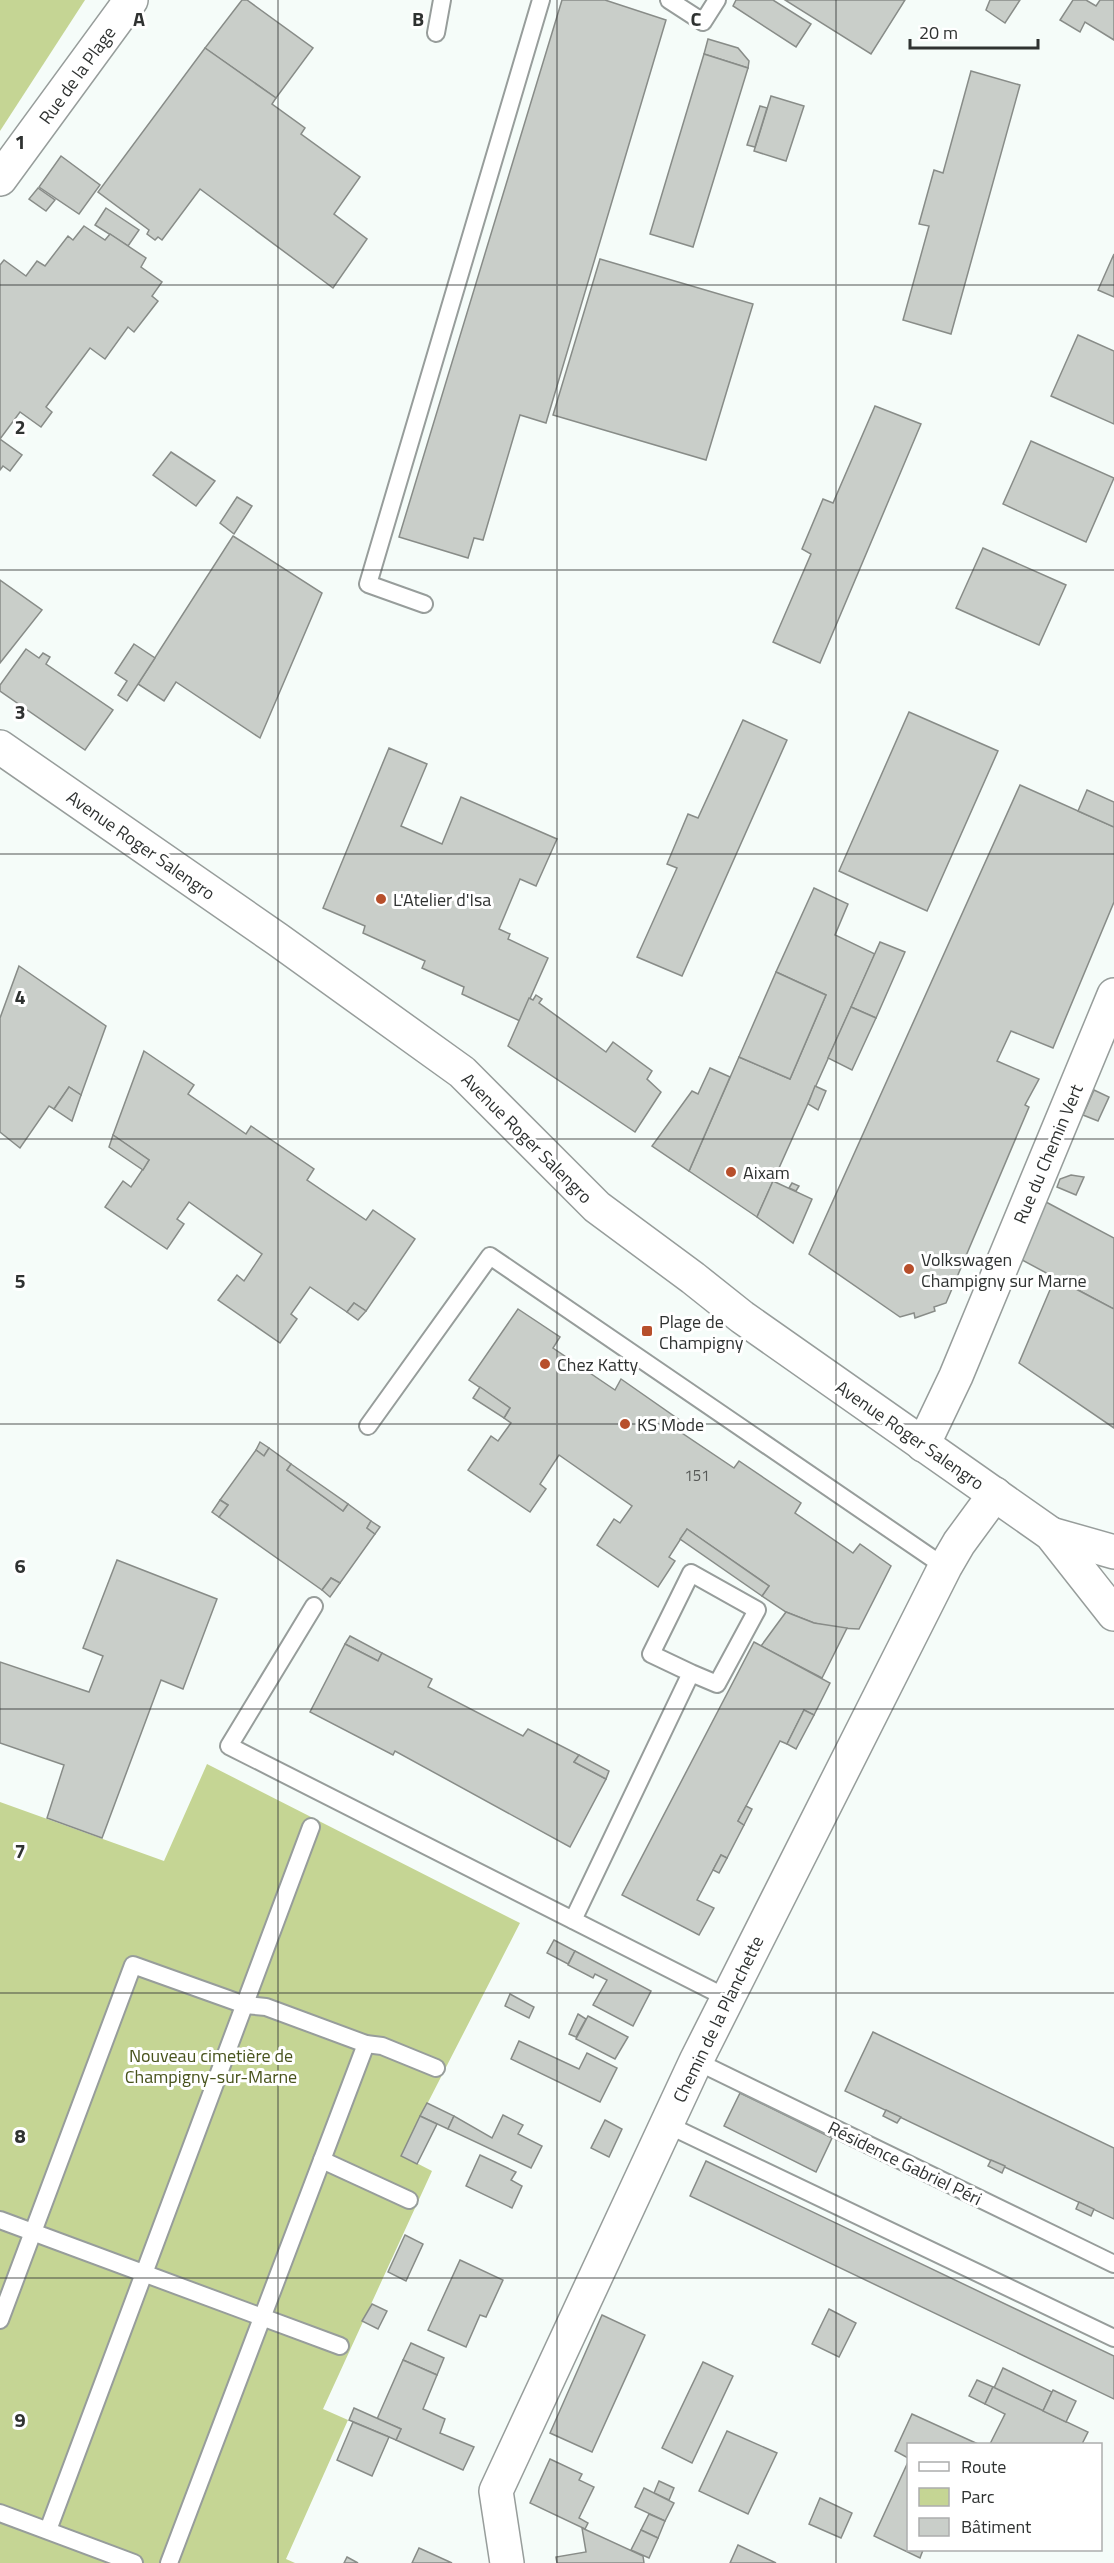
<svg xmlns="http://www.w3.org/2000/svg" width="1114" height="2563" font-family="'Titillium Web',sans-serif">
  <rect width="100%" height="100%" fill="#f5fcf9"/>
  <g fill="#c5d594">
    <path d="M0,0H85L0,131Z"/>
    <path d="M207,1764L520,1923L401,2155L432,2171L323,2409L348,2420L286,2559L295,2563H0V1802L164,1861Z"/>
  </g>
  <g fill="#c9cec9" stroke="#888c88" stroke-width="1.5">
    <path d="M242,0H247L313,48L276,98L205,48Z"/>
    <path d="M562,0H605L666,20L546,423L520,415L483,540L474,538L468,558L399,537Z"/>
    <path d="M736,0H773L811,24L796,47L733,6Z"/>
    <path d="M785,0H905L871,54Z"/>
    <path d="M990,0H1020L1005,23L986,10Z"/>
    <path d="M1073,0H1086L1096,6L1100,0H1114V40L1085,22L1080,32L1060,20Z"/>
    <path d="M708,39L738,48L749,61L748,68L704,54Z"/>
    <path d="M205,48L276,98L272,104L305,128L301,134L360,177L334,214L367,239L333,288L200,189L162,240L158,237L155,240L147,234L149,230L98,192Z"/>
    <path d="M704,54L748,68L693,247L650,234Z"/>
    <path d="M971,71L1020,85L951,334L903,320L929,226L919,224L934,170L943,173Z"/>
    <path d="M771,96L804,106L786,161L754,151Z"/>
    <path d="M760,106L767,108L755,147L747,145Z"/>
    <path d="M61,156L100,185L79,214L39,187Z"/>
    <path d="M38,188L55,200L46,211L29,199Z"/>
    <path d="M106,208L139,230L128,246L95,225Z"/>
    <path d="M84,226L105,240L110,234L146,258L141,267L162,282L152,296L158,301L134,332L128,327L105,359L90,348L46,407L52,412L41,427L20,412L0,439V265L4,260L26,276L37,261L45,266L68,236L73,240Z"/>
    <path d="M1114,254V297L1098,290Z"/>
    <path d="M600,259L753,304L706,460L553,415Z"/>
    <path d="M1078,335L1114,351V424L1051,396Z"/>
    <path d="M875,406L921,424L820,663L773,642L811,554L802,549L823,499L833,503Z"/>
    <path d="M0,439L22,455L10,471L3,466L0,470Z"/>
    <path d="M1031,441L1114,478L1086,542L1003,504Z"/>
    <path d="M171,452L215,481L196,506L153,475Z"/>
    <path d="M237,497L252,506L234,534L220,523Z"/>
    <path d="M233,536L322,593L260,738L176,682L164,701L138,684Z"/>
    <path d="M983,548L1066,585L1039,645L956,608Z"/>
    <path d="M0,580L42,610L0,663Z"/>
    <path d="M134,644L155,658L127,701L118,695L127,681L115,673Z"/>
    <path d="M26,649L39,658L43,653L50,657L46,664L113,710L85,750L0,691V685Z"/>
    <path d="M909,712L998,751L927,911L839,871Z"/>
    <path d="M743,720L787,740L682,976L637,957L677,868L667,864L688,814L698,818Z"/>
    <path d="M389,748L427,764L401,826L442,844L461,797L557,839L536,886L520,879L499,929L510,934L508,939L548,958L520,1021L462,994L464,987L422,968L425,961L363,933L365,926L323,908Z"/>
    <path d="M1020,785L1114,827V902L1053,1048L1011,1031L997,1061L1039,1079L1025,1105L1029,1107L946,1303L934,1307L935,1311L915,1318L914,1313L900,1317L809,1254Z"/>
    <path d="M1087,790L1114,802V827L1078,811Z"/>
    <path d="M814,888L848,904L835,935L875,954L757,1217L689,1171L739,1057L790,1079L826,995L776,972Z"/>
    <path d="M880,942L905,952L876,1018L851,1007Z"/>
    <path d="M19,966L106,1026L81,1095L69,1087L54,1109L49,1106L20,1148L0,1132V1018Z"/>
    <path d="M776,972L826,995L790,1079L739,1057Z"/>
    <path d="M536,995L542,999L539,1003L606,1052L613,1042L652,1071L647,1079L661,1092L635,1132L508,1046L529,998L533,1000Z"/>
    <path d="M851,1007L876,1018L852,1070L828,1058Z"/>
    <path d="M144,1051L194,1085L188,1094L246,1134L251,1126L314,1169L307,1180L366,1220L373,1210L415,1239L366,1311L354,1303L347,1312L310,1287L291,1314L297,1319L280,1343L218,1300L237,1275L244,1281L262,1254L189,1202L177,1219L184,1224L167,1249L105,1207L123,1181L131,1187L149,1160L113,1135Z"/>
    <path d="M710,1068L730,1077L689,1171L652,1146L692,1091L698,1094Z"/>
    <path d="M815,1086L826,1091L818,1110L808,1104Z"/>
    <path d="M69,1087L81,1095L72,1121L54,1109Z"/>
    <path d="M1094,1090L1109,1097L1098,1121L1083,1115Z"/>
    <path d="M113,1135L149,1160L143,1170L109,1147Z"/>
    <path d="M1071,1175L1084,1177L1076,1195L1057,1187L1060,1179Z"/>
    <path d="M773,1181L812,1199L793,1243L757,1217Z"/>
    <path d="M792,1183L799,1186L796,1191L789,1188Z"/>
    <path d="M1046,1202L1114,1238V1309L1022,1260Z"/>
    <path d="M1055,1278L1114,1309V1428L1019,1363Z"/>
    <path d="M354,1303L366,1311L358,1320L347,1312Z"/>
    <path d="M518,1309L560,1337L553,1348L615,1390L621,1379L681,1421L676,1429L734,1468L739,1461L801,1503L795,1513L853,1553L860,1544L891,1566L859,1629L836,1628L814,1623L786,1612L762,1596L769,1586L687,1529L669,1557L675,1561L658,1587L597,1545L614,1519L620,1523L632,1506L559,1455L540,1484L546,1489L530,1512L468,1470L491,1436L498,1441L511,1423L504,1418L510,1408L469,1380Z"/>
    <path d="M480,1387L510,1408L504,1418L473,1398Z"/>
    <path d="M260,1442L269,1448L264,1456L256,1450Z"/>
    <path d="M269,1448L291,1464L287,1470L343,1511L348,1504L371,1521L367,1528L375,1534L340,1583L331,1578L322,1590L219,1517L228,1505L220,1500L256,1450L264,1456Z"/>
    <path d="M291,1464L348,1504L343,1511L287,1470Z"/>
    <path d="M220,1500L228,1505L219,1517L212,1512Z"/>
    <path d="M371,1521L380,1527L375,1534L367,1528Z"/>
    <path d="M687,1529L769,1586L762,1596L680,1539Z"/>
    <path d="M117,1560L217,1599L183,1689L161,1680L102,1838L47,1818L64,1765L0,1743V1662L89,1692L103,1656L83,1648Z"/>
    <path d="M331,1578L340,1583L330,1597L322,1590Z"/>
    <path d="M786,1612L814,1623L847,1628L822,1678L761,1646Z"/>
    <path d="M350,1636L382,1653L378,1661L345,1644Z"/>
    <path d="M754,1642L830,1683L814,1715L804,1710L787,1744L780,1741L746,1806L738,1821L744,1825L727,1858L721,1855L697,1900L714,1908L699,1935L622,1895Z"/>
    <path d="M345,1644L378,1661L382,1653L432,1679L428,1687L523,1736L528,1729L579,1755L574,1762L606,1779L570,1847L395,1751L393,1755L310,1712Z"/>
    <path d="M804,1710L814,1715L796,1749L787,1744Z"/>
    <path d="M579,1755L609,1771L606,1779L574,1762Z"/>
    <path d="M746,1806L752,1809L744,1825L738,1821Z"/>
    <path d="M721,1855L727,1858L719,1873L713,1870Z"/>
    <path d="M554,1940L575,1951L568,1964L547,1953Z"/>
    <path d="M575,1951L651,1991L633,2026L593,2005L607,1980L595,1974L593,1978L568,1965Z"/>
    <path d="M510,1994L534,2007L529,2018L505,2006Z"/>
    <path d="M578,2014L586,2019L576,2037L569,2034Z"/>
    <path d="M588,2016L628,2037L615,2059L576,2039Z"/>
    <path d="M873,2032L1114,2148V2219L845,2091Z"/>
    <path d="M519,2041L579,2069L587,2053L617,2068L600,2102L511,2059Z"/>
    <path d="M740,2093L832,2138L816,2172L724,2126Z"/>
    <path d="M427,2103L454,2116L448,2129L420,2116Z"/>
    <path d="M886,2110L901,2117L897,2123L883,2116Z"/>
    <path d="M503,2115L523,2125L518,2134L542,2146L531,2168L448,2129L454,2116L492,2138Z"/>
    <path d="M420,2116L437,2124L417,2164L401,2156Z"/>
    <path d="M605,2120L622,2129L609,2157L591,2148Z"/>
    <path d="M480,2155L516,2172L511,2180L522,2186L512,2208L466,2186Z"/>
    <path d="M991,2160L1005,2166L1002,2173L988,2166Z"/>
    <path d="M706,2161L1114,2356V2399L690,2196Z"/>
    <path d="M1079,2202L1094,2209L1091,2216L1076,2209Z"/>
    <path d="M405,2235L423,2244L406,2281L388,2272Z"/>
    <path d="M460,2260L503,2280L486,2317L480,2315L466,2347L428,2330Z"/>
    <path d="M372,2304L387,2311L378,2329L362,2321Z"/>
    <path d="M829,2309L856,2323L839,2357L812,2344Z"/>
    <path d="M602,2315L645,2335L592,2452L550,2433Z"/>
    <path d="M411,2343L444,2358L437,2375L403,2360Z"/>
    <path d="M403,2360L437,2375L423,2409L445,2419L440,2433L474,2447L463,2470L396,2440L401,2429L377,2419Z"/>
    <path d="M703,2362L733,2376L692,2463L662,2448Z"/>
    <path d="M1003,2368L1052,2392L1043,2411L994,2388Z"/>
    <path d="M977,2380L993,2387L985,2404L969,2396Z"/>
    <path d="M993,2387L1088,2432L1082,2444H990L1005,2414L985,2404Z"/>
    <path d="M1053,2390L1076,2401L1066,2422L1043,2411Z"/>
    <path d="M354,2408L401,2429L396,2440L349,2420Z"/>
    <path d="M912,2414L978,2444H908V2458L895,2451Z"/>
    <path d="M353,2422L389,2437L372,2476L337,2460Z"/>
    <path d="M727,2431L777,2453L748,2514L699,2491Z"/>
    <path d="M550,2459L582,2474L579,2480L594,2487L579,2518L588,2523L585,2529L530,2503Z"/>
    <path d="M908,2462V2550H923L920,2558L874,2536Z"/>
    <path d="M659,2481L674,2488L669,2500L654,2493Z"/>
    <path d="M644,2488L674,2503L665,2521L635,2507Z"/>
    <path d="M820,2498L852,2513L841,2538L809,2524Z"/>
    <path d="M649,2514L665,2521L658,2538L641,2530Z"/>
    <path d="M582,2528L643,2556L644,2563H557L556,2557L586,2552Z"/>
    <path d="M641,2530L658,2538L649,2558L631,2550Z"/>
    <path d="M738,2545L776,2563H730Z"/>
    <path d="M419,2548L452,2563H412Z"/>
    <path d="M347,2557L358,2563H344Z"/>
  </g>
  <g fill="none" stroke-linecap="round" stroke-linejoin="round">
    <g stroke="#979d9b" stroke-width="20">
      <g id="service">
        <path d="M669,0L703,22L717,0"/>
        <path d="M436,33L442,0"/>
        <path d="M424,604L368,584L541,0"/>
        <path d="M368,1426L490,1256L945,1567"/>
        <path d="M314,1606L229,1746L727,1998"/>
        <path d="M573,1920L691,1673L717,1684L757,1610L691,1573L651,1654L691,1673"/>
        <path d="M696,2061L1114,2264"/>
        <path d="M666,2124L1114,2338"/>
        <path d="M322,2160L409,2200"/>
        <path d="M0,2220L340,2346"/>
        <path d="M0,2320L133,1965L245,2005L266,2007L366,2044L382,2046L436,2068"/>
        <path d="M0,2513L134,2563"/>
        <path d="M48,2530L311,1827"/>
        <path d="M169,2563L366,2044"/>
      </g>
    </g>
    <g stroke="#979d9b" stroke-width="36">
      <g id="minor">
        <path d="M0,179L131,0"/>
        <path d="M923,1445L956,1376L1114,995"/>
        <path d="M507,2563L496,2491L696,2061L945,1567L959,1543L995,1494"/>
      </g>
    </g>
    <g stroke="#979d9b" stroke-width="36">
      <g id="primary">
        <path d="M0,747L277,939L462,1072L597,1207L693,1278L742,1317L1051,1534L1114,1614"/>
        <path d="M1051,1534L1114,1552"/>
      </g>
    </g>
    <use href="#service" stroke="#fff" stroke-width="16"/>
    <use href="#minor" stroke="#fff" stroke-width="33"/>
    <use href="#primary" stroke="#fff" stroke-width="33"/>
  </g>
  <path fill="none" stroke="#2f3231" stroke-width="1.5" stroke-opacity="0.55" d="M278,0V2563M557,0V2563M836,0V2563M0,285H1114M0,570H1114M0,854H1114M0,1139H1114M0,1424H1114M0,1709H1114M0,1993H1114M0,2278H1114"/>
  <g fill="#b74f2b" stroke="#fff" stroke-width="2">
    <circle cx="381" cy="899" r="6"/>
    <circle cx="731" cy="1172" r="6"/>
    <circle cx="909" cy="1269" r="6"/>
    <rect x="641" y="1325" width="12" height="12" rx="3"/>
    <circle cx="545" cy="1364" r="6"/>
    <circle cx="625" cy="1424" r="6"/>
  </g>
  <g text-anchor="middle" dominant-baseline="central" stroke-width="6" stroke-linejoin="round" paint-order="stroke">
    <g font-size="15" fill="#565957">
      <text x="697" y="1475">151</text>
    </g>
    <g font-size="18" fill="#2f3231" stroke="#fff">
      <text transform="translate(77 75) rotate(-54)">Rue de la Plage</text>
      <text transform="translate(141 845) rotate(35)">Avenue Roger Salengro</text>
      <text transform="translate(527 1138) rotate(45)">Avenue Roger Salengro</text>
      <text transform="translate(1048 1154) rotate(-67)">Rue du Chemin Vert</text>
      <text transform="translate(910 1435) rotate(35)">Avenue Roger Salengro</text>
      <text transform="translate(718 2019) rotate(-64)">Chemin de la Planchette</text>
      <text transform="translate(905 2163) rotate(26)">Résidence Gabriel Péri</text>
    </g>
    <g font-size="18" fill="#2f3231" stroke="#fff" text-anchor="start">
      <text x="393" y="899">L'Atelier d'Isa</text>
      <text x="743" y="1172">Aixam</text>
      <text x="921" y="1259">Volkswagen<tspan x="921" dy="21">Champigny sur Marne</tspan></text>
      <text x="659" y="1321">Plage de<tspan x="659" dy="21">Champigny</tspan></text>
      <text x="557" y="1364">Chez Katty</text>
      <text x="637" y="1424">KS Mode</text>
    </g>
    <g font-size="18" fill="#48531c" stroke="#fff">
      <text x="211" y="2055">Nouveau cimetière de<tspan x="211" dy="21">Champigny-sur-Marne</tspan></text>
    </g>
  </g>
  <g font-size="20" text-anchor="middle" font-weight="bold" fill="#2f3231" stroke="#fff" stroke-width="6" stroke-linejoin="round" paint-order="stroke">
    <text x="139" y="26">A</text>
    <text x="418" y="26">B</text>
    <text x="696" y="26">C</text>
    <text x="20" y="149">1</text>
    <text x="20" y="434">2</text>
    <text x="20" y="719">3</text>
    <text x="20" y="1004">4</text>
    <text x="20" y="1288">5</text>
    <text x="20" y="1573">6</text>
    <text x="20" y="1858">7</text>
    <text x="20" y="2143">8</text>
    <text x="20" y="2427">9</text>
  </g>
  <rect x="907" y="2443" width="195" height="108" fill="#ffffff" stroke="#acadad" stroke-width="1.5"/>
  <rect x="919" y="2462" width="30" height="9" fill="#ffffff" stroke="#acadad" stroke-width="1.5"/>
  <text x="961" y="2473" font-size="18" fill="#2f3231">Route</text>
  <rect x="919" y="2488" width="30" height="18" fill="#c5d594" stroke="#acadad" stroke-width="1.5"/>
  <text x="961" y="2503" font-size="18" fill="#2f3231">Parc</text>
  <rect x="919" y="2518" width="30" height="18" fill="#c9cec9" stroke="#acadad" stroke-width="1.5"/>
  <text x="961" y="2533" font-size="18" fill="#2f3231">Bâtiment</text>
  <path d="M910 39v9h128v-9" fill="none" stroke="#2f3231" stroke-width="3"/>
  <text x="919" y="39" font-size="18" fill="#2f3231" stroke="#ffffff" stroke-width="4.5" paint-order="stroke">20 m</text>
</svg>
